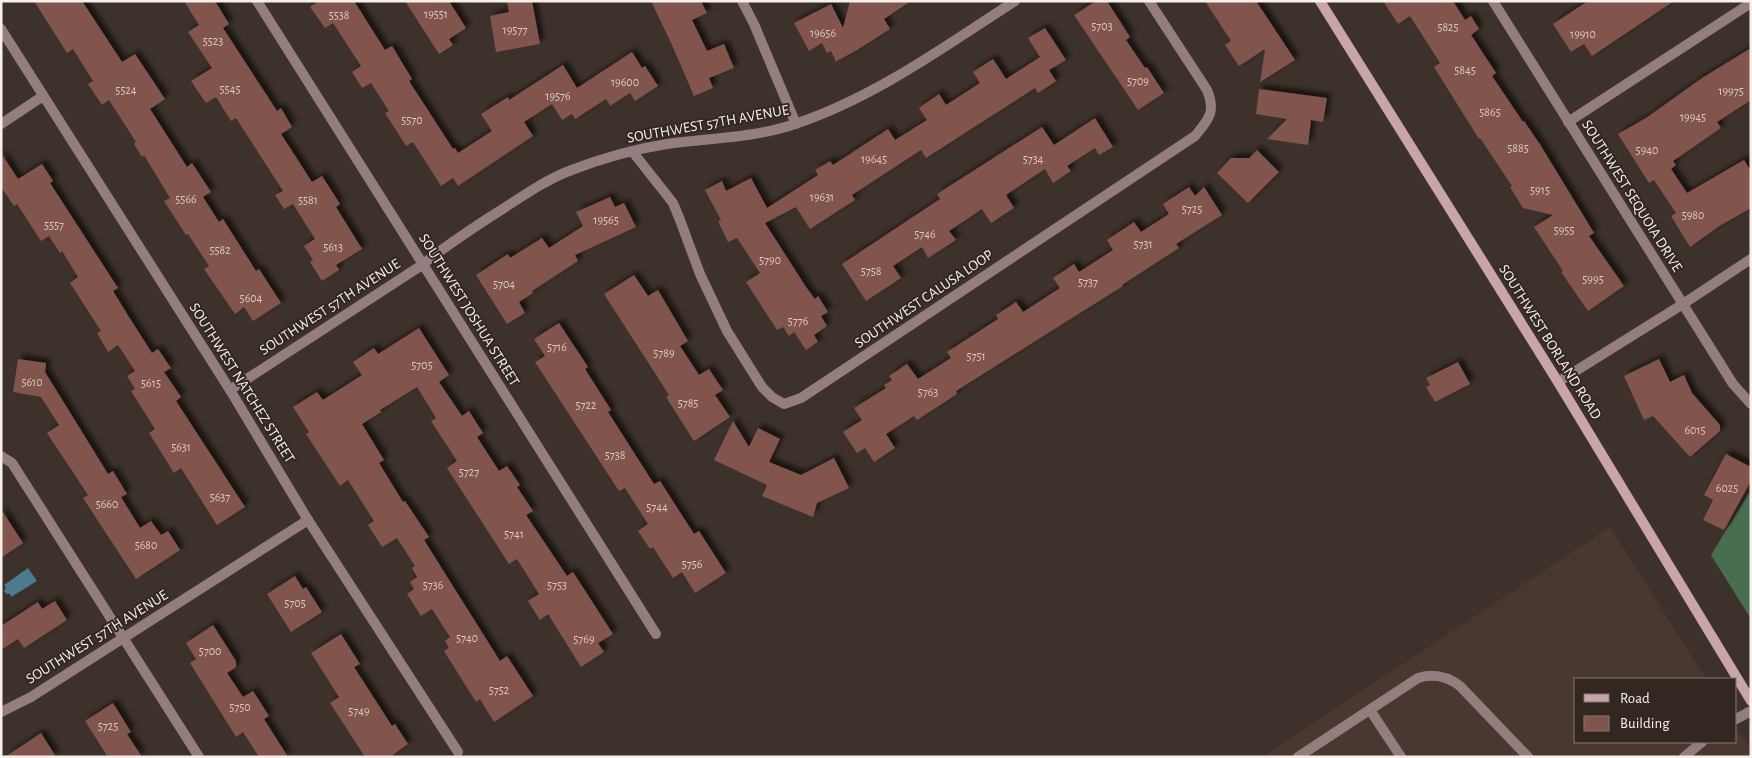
<svg xmlns="http://www.w3.org/2000/svg" width="1752" height="758" font-family="'Alegreya Sans',sans-serif">
  <defs>
    <filter id="shadow"><feDropShadow dx="4.5" dy="-4.5" stdDeviation="2.5" flood-color="#0009"/></filter>
  </defs>
  <rect width="100%" height="100%" fill="#3c322b"/>
  <path fill="#4a3730" d="M1610,527L1706,679H1576V742H1736V727L1751,750V757H1263Z"/>
  <path fill="#496d50" d="M1751,490V619L1711,555Z"/>
  <path fill="#4c7a91" d="M28,568L37,581L11,597L10,594H7L4,591L6,587L4,585Z"/>
  <g fill="#81544b" filter="url(#shadow)">
    <path d="M34,1H82L122,62L135,54L165,99L150,109L187,167L192,163L211,192L203,197L219,222L223,219L256,271L259,269L281,303L253,321L244,307L235,314L204,269L209,266L188,234L186,235L164,201L170,198L144,155L142,157L134,144L136,142L109,100L102,105L88,84L93,81L73,49L67,53Z"/>
    <path d="M184,1H215L229,24L223,28L277,111L281,108L292,127L281,134L312,182L322,176L340,204L336,207L362,249L336,265L339,270L322,281L310,262L313,260L304,246L315,239L293,204L284,209L275,195L283,191L236,118L231,121L216,97L206,103L191,81L212,68L188,32L199,25Z"/>
    <path d="M319,1H354L385,50L392,46L412,79L409,81L453,149L455,148L458,153L492,131L481,114L508,97L509,100L563,65L577,88L632,52L642,68L645,66L658,86L635,101L630,93L610,106L606,99L575,119L572,114L562,120L552,104L524,122L533,136L458,186L453,178L441,186L413,142L406,146L385,113L389,111L371,83L362,88L352,72L361,66L333,23L325,28L310,7Z"/>
    <path d="M405,1H449L466,28L449,39L453,45L439,54Z"/>
    <path d="M507,1H532L540,44L496,52L490,16L509,12Z"/>
    <path d="M651,1H701L707,13L692,20L707,51L724,44L734,68L709,78L713,88L694,96L672,45Z"/>
    <path d="M850,1H911L884,19L890,29L857,50L835,62V59L831,51L827,53L822,43L809,51L794,23L831,4L843,28Z"/>
    <path d="M1096,1H1107L1130,37L1126,40L1145,68L1147,67L1164,93L1138,110L1074,15Z"/>
    <path d="M1205,1H1256L1295,60L1260,82L1265,49L1239,66L1225,45L1231,41Z"/>
    <path d="M1383,1H1453L1465,20L1471,16L1479,29L1471,35L1496,73L1492,76L1523,122L1524,121L1541,146L1594,233L1589,236L1624,286L1588,311L1561,272L1563,271L1534,227L1553,215L1523,208L1510,187L1512,186L1480,138L1479,139L1434,67L1440,63L1410,16L1398,24Z"/>
    <path d="M1588,1H1674L1592,56L1584,44L1571,52L1553,24Z"/>
    <path d="M1045,28L1066,60L1049,70L1056,81L1038,93L1035,88L926,158L921,150L852,195L855,200L810,229L796,207L765,223L806,287L815,299L818,296L828,312L821,316L827,326L814,335L818,342L806,350L794,332L789,336L783,327L777,330L746,282L760,273L737,238L728,242L718,221L721,220L705,190L722,181L726,191L751,178L767,208L818,175L815,170L830,161L833,165L888,129L895,140L927,120L919,108L939,94L946,105L980,83L973,72L993,59L1006,79L1040,57L1028,38Z"/>
    <path d="M1751,48V100L1717,122L1721,128L1673,161L1676,165L1671,169L1687,193L1744,160L1751,171V208L1721,225L1690,247L1671,216L1676,213L1654,180L1649,183L1618,134L1646,118L1702,78Z"/>
    <path d="M1259,89L1327,98L1323,122L1311,120L1308,145L1267,139L1287,119L1256,114Z"/>
    <path d="M1095,118L1113,147L1099,155L1095,148L1067,166L1071,171L1053,183L1045,169L1006,195L1014,208L991,223L982,209L949,231L956,240L928,258L922,247L893,266L901,278L866,301L842,264L940,199L937,194L1042,127L1054,145Z"/>
    <path d="M1257,150L1279,172L1248,203L1217,173L1231,158H1249Z"/>
    <path d="M1,153L18,179L42,164L53,181L50,183L118,288L113,291L129,317L152,353L158,349L171,368L164,372L181,397L176,401L245,507L217,525L181,468L174,473L149,433L155,429L131,391L135,389L127,376L135,371L118,345L108,352L97,333L101,331L70,283L78,277L62,251L60,253L49,236L41,241L17,204L14,206L1,187Z"/>
    <path d="M1189,187L1195,196L1204,187L1222,215L1176,244L1179,248L1122,285L1123,286L956,391L957,394L917,420L914,416L886,434L895,448L874,462L865,448L857,453L843,432L862,420L854,408L886,388L884,385L892,380L889,376L907,364L918,379L951,358L947,352L998,319L996,315L1016,302L1023,312L1060,288L1053,278L1074,264L1079,272L1113,250L1107,240L1134,222L1141,232L1169,214L1163,204Z"/>
    <path d="M610,197L615,207L624,203L636,227L575,255L578,261L532,291L533,293L519,302L525,313L507,324L476,275L508,254L510,258L542,238L549,248L583,226L576,212Z"/>
    <path d="M634,275L648,296L658,290L688,341L680,346L699,375L709,369L723,390L715,395L730,417L694,441L666,397L669,395L604,294Z"/>
    <path d="M559,323L588,367L585,369L611,410L608,412L654,484L660,481L694,534L699,531L726,573L695,593L682,572L673,578L653,547L650,549L638,531L648,524L625,488L619,491L535,362L545,356L534,339Z"/>
    <path d="M419,328L449,375L439,382L462,416L469,411L483,433L477,437L499,471L507,466L520,485L517,487L533,511L526,515L567,576L573,572L613,634L598,643L604,652L581,667L548,614L540,620L528,601L539,594L517,559L509,564L447,468L457,461L431,421L436,418L417,387L380,410L381,412L362,424L384,460L379,463L403,502L405,501L429,537L424,540L500,661L507,656L533,696L494,722L480,699L476,702L444,651L449,648L445,641L450,637L432,609L421,616L407,594L414,589L410,582L417,577L412,568L415,566L397,538L382,547L368,525L374,521L348,480L340,486L306,434L309,432L293,407L317,392L323,400L362,375L353,362L374,348L378,354Z"/>
    <path d="M18,359L46,363L45,372L108,474L113,471L127,494L121,497L140,528L151,521L161,535L168,531L180,550L136,579L83,498L88,495L47,433L59,425L41,397L13,392Z"/>
    <path d="M1659,359L1670,382L1684,375L1692,393L1720,425V431L1690,457L1653,416L1644,420L1624,376Z"/>
    <path d="M1458,362L1470,384L1435,402L1426,387L1430,385L1426,378Z"/>
    <path d="M733,421L749,447L758,428L780,439L769,462L801,475L834,458L849,488L817,503L813,517L762,496L767,485L714,460Z"/>
    <path d="M1726,454L1751,467V481L1724,530L1703,520L1713,500L1704,495Z"/>
    <path d="M1,509L23,543L1,558Z"/>
    <path d="M295,576L303,589L306,587L322,612L291,632L267,594Z"/>
    <path d="M55,601L67,620L24,648L18,639L1,650V626L38,602L42,609Z"/>
    <path d="M213,625L236,661V667L227,673L243,697L253,691L269,716L264,719L288,757H259L243,732L236,737L190,663L196,659L186,643Z"/>
    <path d="M341,634L360,664L354,667L392,726L395,724L408,744L390,757H365L330,703L339,697L311,653Z"/>
    <path d="M113,703L131,732L127,734L142,757H108L85,721Z"/>
    <path d="M41,733L56,757H5Z"/>
  </g>
  <g fill="none" stroke-linecap="round" stroke-linejoin="round">
    <g stroke="#937d7e" stroke-width="10">
      <path d="M1370,710L1401,757"/>
      <path d="M1736,719L1751,711"/>
      <path d="M1298,757L1418,678C1434,673 1447,676 1460,686L1528,757"/>
      <path d="M1684,757L1702,742"/>
    </g>
    <g stroke="#937d7e" stroke-width="10">
      <path d="M257,1L656,634"/>
      <path d="M742,1L754,24L796,124"/>
      <path d="M1493,1L1733,384L1751,404"/>
      <path d="M1,29L230,390L308,520L458,752"/>
      <path d="M1568,122L1751,3"/>
      <path d="M1,124L43,96"/>
      <path d="M632,151L673,203L680,220L700,274L727,331L762,387L772,397L784,404L801,398L1195,136C1209,119 1216,112 1207,90L1149,1"/>
      <path d="M1558,382L1683,304L1751,259"/>
      <path d="M230,390L422,265C444,247 467,232 490,217C516,201 541,182 569,171C600,159 634,149 667,144C710,138 756,138 798,123C877,96 945,46 1015,1"/>
      <path d="M1,456L12,463L199,757"/>
      <path d="M1,712L31,697L308,520"/>
    </g>
    <path stroke="#c9a5a7" stroke-width="10" d="M1320,1L1558,382L1751,701"/>
  </g>
  <g text-anchor="middle" dominant-baseline="central" stroke-width="4" stroke-linejoin="round" paint-order="stroke">
    <g font-size="12" fill="#d9c9c3">
      <text x="436" y="14">19551</text>
      <text x="339" y="15">5538</text>
      <text x="1102" y="26">5703</text>
      <text x="1448" y="27">5825</text>
      <text x="515" y="30">19577</text>
      <text x="823" y="33">19656</text>
      <text x="1583" y="34">19910</text>
      <text x="213" y="41">5523</text>
      <text x="1465" y="70">5845</text>
      <text x="1138" y="81">5709</text>
      <text x="625" y="82">19600</text>
      <text x="230" y="89">5545</text>
      <text x="126" y="90">5524</text>
      <text x="1731" y="91">19975</text>
      <text x="558" y="96">19576</text>
      <text x="1490" y="112">5865</text>
      <text x="1693" y="117">19945</text>
      <text x="412" y="120">5570</text>
      <text x="1518" y="148">5885</text>
      <text x="1647" y="150">5940</text>
      <text x="874" y="159">19645</text>
      <text x="1033" y="159">5734</text>
      <text x="1540" y="190">5915</text>
      <text x="822" y="197">19631</text>
      <text x="186" y="199">5566</text>
      <text x="308" y="200">5581</text>
      <text x="1192" y="209">5725</text>
      <text x="1693" y="215">5980</text>
      <text x="606" y="220">19565</text>
      <text x="54" y="225">5557</text>
      <text x="1564" y="230">5955</text>
      <text x="925" y="234">5746</text>
      <text x="1143" y="244">5731</text>
      <text x="333" y="247">5613</text>
      <text x="220" y="250">5582</text>
      <text x="770" y="260">5790</text>
      <text x="871" y="271">5758</text>
      <text x="1593" y="279">5995</text>
      <text x="1088" y="282">5737</text>
      <text x="504" y="284">5704</text>
      <text x="251" y="298">5604</text>
      <text x="798" y="321">5776</text>
      <text x="557" y="347">5716</text>
      <text x="664" y="353">5789</text>
      <text x="976" y="356">5751</text>
      <text x="422" y="365">5705</text>
      <text x="32" y="382">5610</text>
      <text x="151" y="383">5615</text>
      <text x="928" y="392">5763</text>
      <text x="688" y="403">5785</text>
      <text x="586" y="405">5722</text>
      <text x="1695" y="430">6015</text>
      <text x="181" y="447">5631</text>
      <text x="615" y="455">5738</text>
      <text x="469" y="472">5727</text>
      <text x="1727" y="488">6025</text>
      <text x="220" y="497">5637</text>
      <text x="107" y="504">5660</text>
      <text x="657" y="507">5744</text>
      <text x="514" y="534">5741</text>
      <text x="146" y="545">5680</text>
      <text x="692" y="564">5756</text>
      <text x="433" y="585">5736</text>
      <text x="557" y="585">5753</text>
      <text x="295" y="603">5705</text>
      <text x="467" y="638">5740</text>
      <text x="584" y="639">5769</text>
      <text x="210" y="651">5700</text>
      <text x="499" y="690">5752</text>
      <text x="240" y="707">5750</text>
      <text x="359" y="711">5749</text>
      <text x="108" y="726">5725</text>
    </g>
    <g font-size="15" fill="#f6f0eb" stroke="#322821">
      <text transform="translate(708 124) rotate(-10)">SOUTHWEST 57TH AVENUE</text>
      <text transform="translate(1632 196) rotate(58)">SOUTHWEST SEQUOIA DRIVE</text>
      <text transform="translate(924 299) rotate(-34)">SOUTHWEST CALUSA LOOP</text>
      <text transform="translate(330 307) rotate(-33)">SOUTHWEST 57TH AVENUE</text>
      <text transform="translate(469 310) rotate(58)">SOUTHWEST JOSHUA STREET</text>
      <text transform="translate(1550 342) rotate(58)">SOUTHWEST BORLAND ROAD</text>
      <text transform="translate(242 383) rotate(58)">SOUTHWEST NATCHEZ STREET</text>
      <text transform="translate(97 637) rotate(-32)">SOUTHWEST 57TH AVENUE</text>
    </g>
  </g>
  <rect width="1752" height="758" fill="none" stroke="#f6f0eb" stroke-width="5"/>
  <rect x="1574" y="678" width="162" height="65" fill="#322821" stroke="#807872"/>
  <rect x="1584" y="694" width="25" height="8" fill="#c9a5a7" stroke="#807872"/>
  <text x="1620" y="703" font-size="15" fill="#f6f0eb">Road</text>
  <rect x="1584" y="716" width="25" height="15" fill="#81544b" stroke="#807872"/>
  <text x="1620" y="728" font-size="15" fill="#f6f0eb">Building</text>
</svg>
